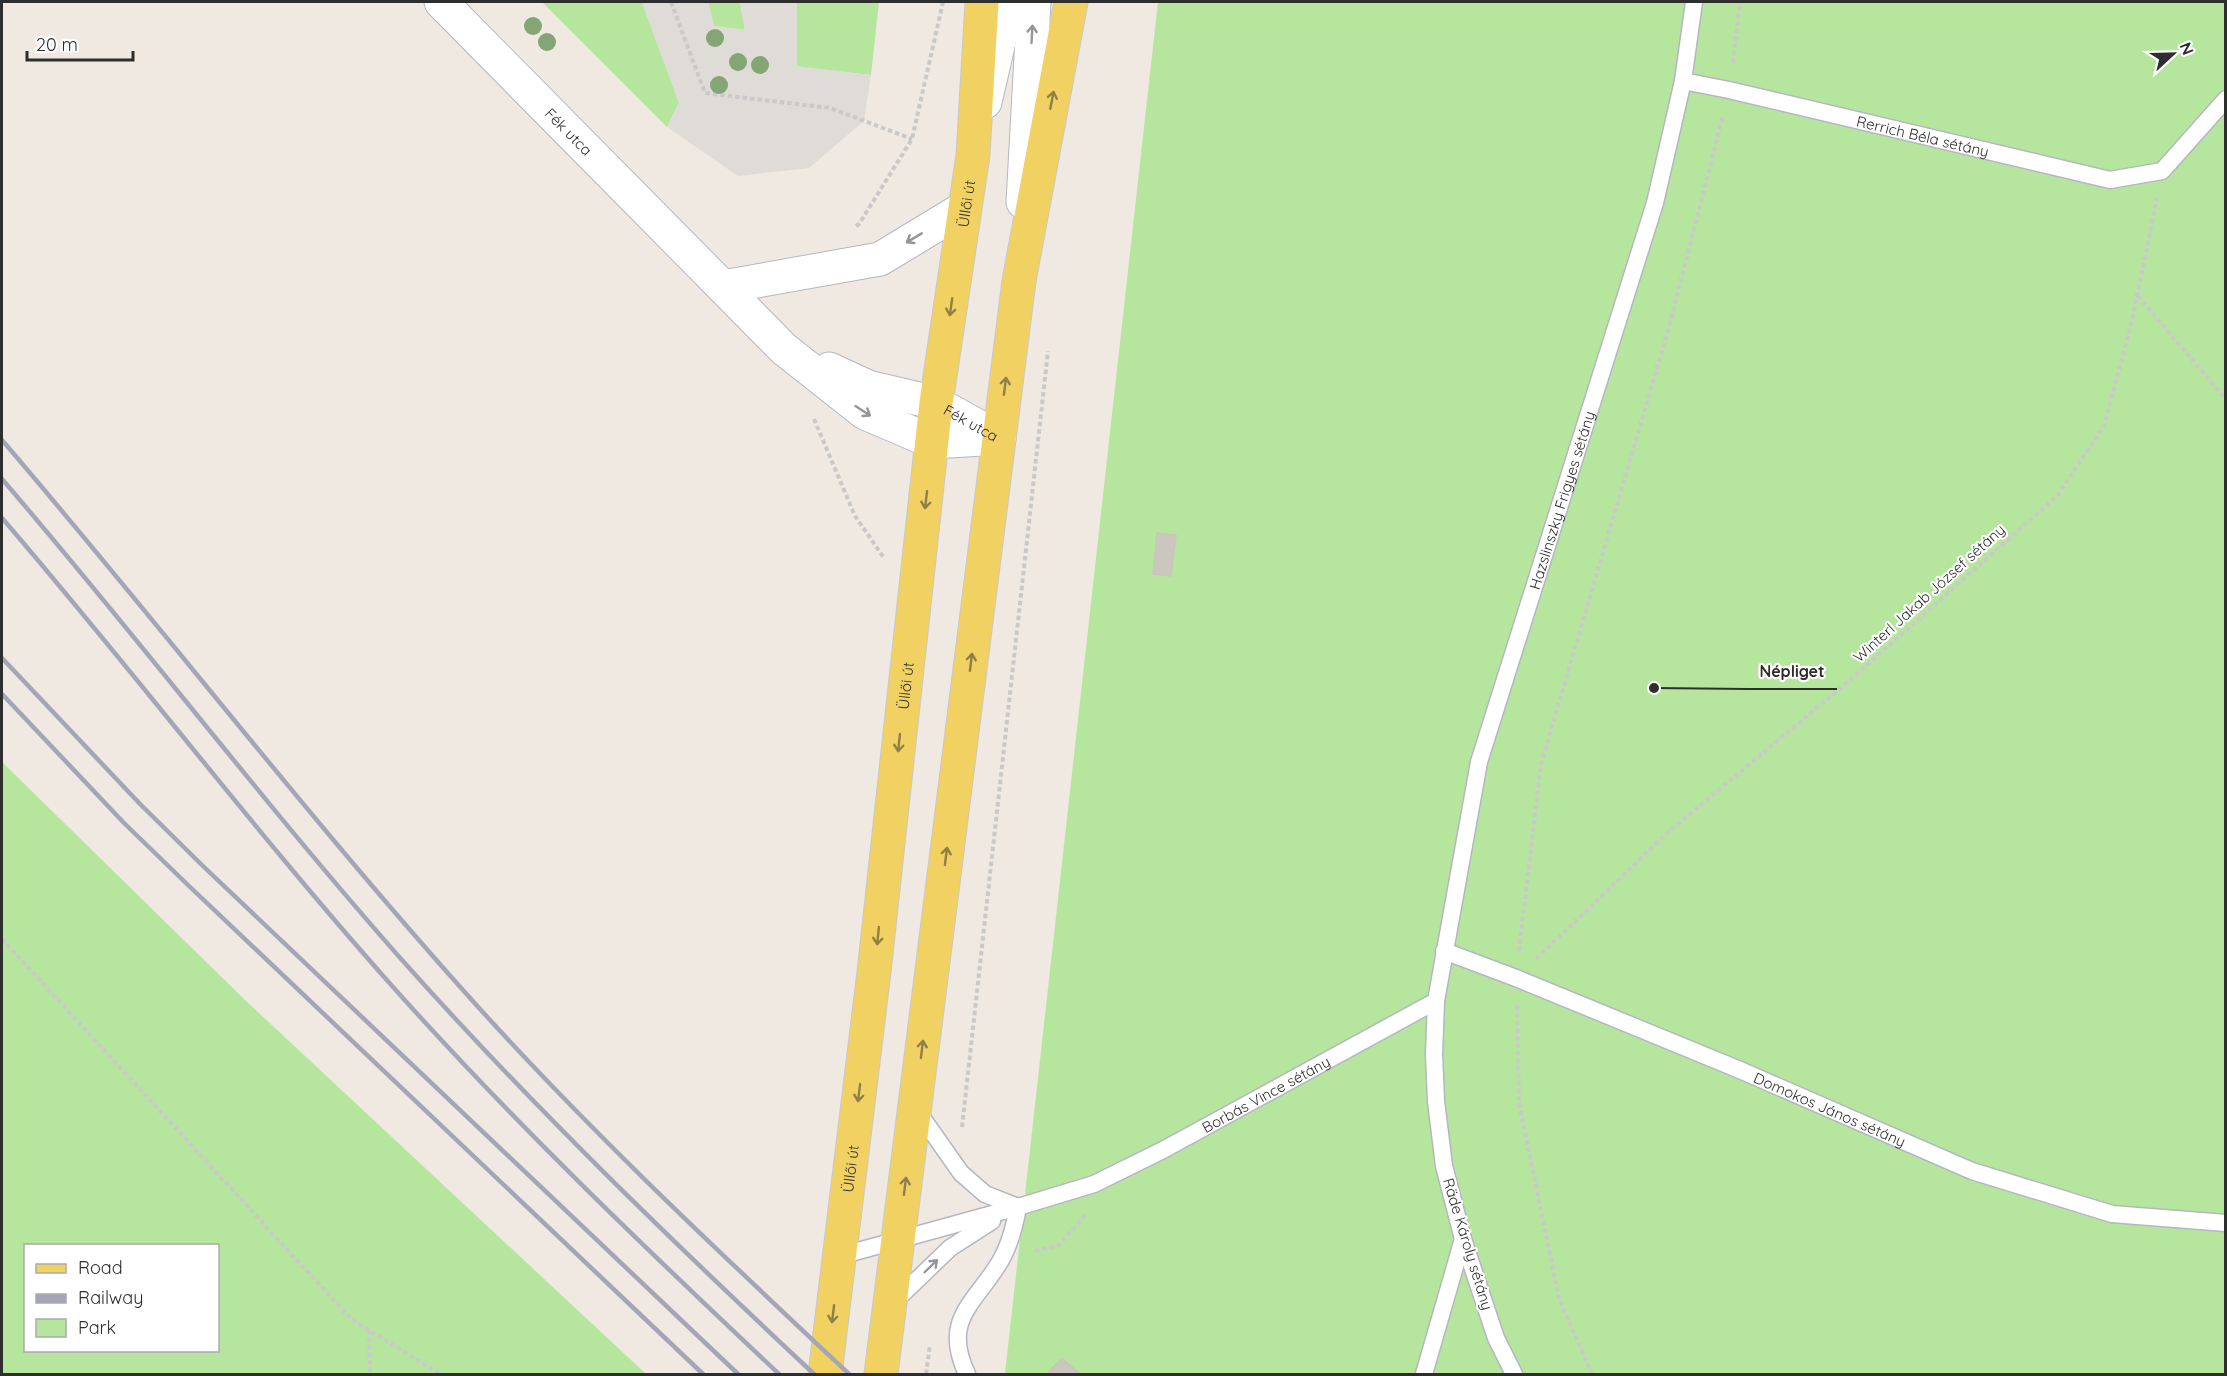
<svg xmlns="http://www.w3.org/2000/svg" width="2227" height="1376" font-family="Quicksand,sans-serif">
  <rect width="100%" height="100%" fill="#efe9e1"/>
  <g fill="#b6e59e" fill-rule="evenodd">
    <path d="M542,2H642L679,103L667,127Z"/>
    <path d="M708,2H740L745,30L714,26Z"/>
    <path d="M797,2H879L871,75L797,67Z"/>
    <path d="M1158,2H2225V1374H1005Z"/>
    <path d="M2,762L245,1000L646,1374H2ZM26,1246H218V1350H26Z"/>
  </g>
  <path fill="#dfdcd8" d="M642,2H708L714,26L745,30L740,2H797V66L871,75L864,121L809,168L738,176L667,127L679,103Z"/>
  <g fill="#cbc7bf" stroke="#cbc5ba" stroke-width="1.5">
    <path d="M1157,533L1176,535L1171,576L1153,574Z"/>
    <path d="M1062,1358L1080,1374H1047Z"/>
  </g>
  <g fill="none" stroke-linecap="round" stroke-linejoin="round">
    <g stroke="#b4b7c1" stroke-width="19">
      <g id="lane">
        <path id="s1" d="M1683,81L1729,90L2110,180L2162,171L2226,99"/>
        <path id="s2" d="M1444,951L1516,978L1740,1070L1972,1171L2112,1214L2226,1223"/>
        <path d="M916,1109L961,1173L985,1194L1018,1207"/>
        <path id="s3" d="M840,1256L1018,1207L1094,1184L1163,1150L1436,1001"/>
        <path d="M892,1304L950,1248L992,1221"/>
        <path d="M967,1374C941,1319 975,1304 1001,1260C1010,1244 1015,1224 1018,1207"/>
        <path d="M1424,1374L1463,1239"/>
        <path id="s4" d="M1514,1374L1496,1338L1463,1239L1444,1166L1436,1101L1434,1054L1436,1001L1479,762L1655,203L1683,81L1694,2"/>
      </g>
    </g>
    <g stroke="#b4b7c1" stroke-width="35">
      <g id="street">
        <path id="s5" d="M441,2L784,349L865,413L933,442L999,438"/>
        <path d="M723,287L880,259L964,208"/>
        <path id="s6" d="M829,369L868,387L936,403L999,438"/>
      </g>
    </g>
    <g stroke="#b4b7c1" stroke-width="35">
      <g id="secondary">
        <path d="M985,102L1008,2"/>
        <path d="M1023,202L1034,2"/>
      </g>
    </g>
    <g stroke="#c9c9c9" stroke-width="35">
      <g id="primary">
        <path id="s7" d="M825,1374L874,972L936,403L973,155L982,2"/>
        <path d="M881,1374L1019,281L1071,2"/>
      </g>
    </g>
    <g stroke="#c9c9c9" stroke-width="4" stroke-dasharray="4.5 3" stroke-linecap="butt">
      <path d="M671,2L705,93L830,108L912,139"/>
      <path d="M1733,63L1740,2"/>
      <path d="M856,226L859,224L912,139L943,2"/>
      <path d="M2138,296L2226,399"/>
      <path d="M814,419L855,516L884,558"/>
      <path d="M2,939L351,1319L440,1374"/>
      <path d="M1519,951L1541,764L1669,327L1723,115"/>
      <path d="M1536,959L1666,834L1849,681L2057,496L2104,426L2131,325L2157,198"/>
      <path d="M1517,1006L1519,1103L1559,1299L1592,1374"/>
      <path d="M962,1127L1048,351"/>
      <path d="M1035,1251L1059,1245L1085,1215"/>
      <path d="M369,1330L370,1374"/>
      <path d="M926,1374L930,1345"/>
    </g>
    <use href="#lane" stroke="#fff" stroke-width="16"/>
    <use href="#street" stroke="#fff" stroke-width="33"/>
    <use href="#secondary" stroke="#fff" stroke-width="33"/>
    <use href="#primary" stroke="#f2d163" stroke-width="33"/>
    <g stroke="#a3a6b8" stroke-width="4.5">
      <path d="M2,440C157,621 303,811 462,989C583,1125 717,1250 849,1374"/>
      <path d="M2,479C138,637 264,804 402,960C532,1106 672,1241 814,1374"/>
      <path d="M2,518C132,669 253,829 385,978C509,1118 644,1247 779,1374"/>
      <path d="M2,658L140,804L205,868L738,1374"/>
      <path d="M2,694L124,823L189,886L703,1374"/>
    </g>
  </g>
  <g fill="#84a574">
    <circle cx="533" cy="26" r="9"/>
    <circle cx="715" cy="38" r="9"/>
    <circle cx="547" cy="42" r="9"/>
    <circle cx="738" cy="62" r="9"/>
    <circle cx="760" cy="65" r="9"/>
    <circle cx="719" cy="85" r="9"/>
  </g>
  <defs><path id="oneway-shaft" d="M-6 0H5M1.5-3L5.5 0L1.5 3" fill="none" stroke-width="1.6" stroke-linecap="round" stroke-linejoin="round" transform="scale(1.5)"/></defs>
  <g stroke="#969696">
    <use href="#oneway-shaft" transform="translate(1032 34) rotate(-87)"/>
    <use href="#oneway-shaft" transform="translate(914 238) rotate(149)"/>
    <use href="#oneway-shaft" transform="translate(863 411) rotate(33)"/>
    <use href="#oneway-shaft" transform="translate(931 1266) rotate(-44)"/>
  </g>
  <g stroke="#908048">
    <use href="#oneway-shaft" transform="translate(1052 100) rotate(-79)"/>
    <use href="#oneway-shaft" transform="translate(951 307) rotate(98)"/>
    <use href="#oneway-shaft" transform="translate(1005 386) rotate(-83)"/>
    <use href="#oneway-shaft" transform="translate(926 500) rotate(97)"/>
    <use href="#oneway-shaft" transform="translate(971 662) rotate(-83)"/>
    <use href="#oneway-shaft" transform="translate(899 743) rotate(96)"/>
    <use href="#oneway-shaft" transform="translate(946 856) rotate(-83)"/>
    <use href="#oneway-shaft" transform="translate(878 936) rotate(96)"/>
    <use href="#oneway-shaft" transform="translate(922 1049) rotate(-83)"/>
    <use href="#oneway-shaft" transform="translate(859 1093) rotate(97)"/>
    <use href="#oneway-shaft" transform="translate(905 1186) rotate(-83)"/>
    <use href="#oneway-shaft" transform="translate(833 1314) rotate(97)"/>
  </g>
  <g text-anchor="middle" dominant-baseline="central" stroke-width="4.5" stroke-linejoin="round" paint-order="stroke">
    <g font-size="15" fill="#2e2e2e" stroke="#fff">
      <text stroke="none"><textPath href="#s5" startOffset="182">Fék utca</textPath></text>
      <text stroke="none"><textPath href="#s1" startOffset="246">Rerrich Béla sétány</textPath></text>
      <text stroke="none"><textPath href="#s7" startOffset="1179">Üllői út</textPath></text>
      <text stroke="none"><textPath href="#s6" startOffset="153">Fék utca</textPath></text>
      <text stroke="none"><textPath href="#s4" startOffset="903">Hazslinszky Frigyes sétány</textPath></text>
      <text transform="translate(1929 593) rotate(-42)">Winterl Jakab József sétány</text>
      <text stroke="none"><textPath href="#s7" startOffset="693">Üllői út</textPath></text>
      <text stroke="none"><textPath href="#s3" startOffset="458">Borbás Vince sétány</textPath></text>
      <text stroke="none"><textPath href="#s2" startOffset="417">Domokos János sétány</textPath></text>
      <text stroke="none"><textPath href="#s7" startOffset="207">Üllői út</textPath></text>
      <text transform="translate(1468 1244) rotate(73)">Räde Károly sétány</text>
    </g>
  </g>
  <path fill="none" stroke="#2e2e2e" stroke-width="2" d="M1654 688L1748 689H1837"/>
  <circle fill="#2e2e2e" stroke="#fff" stroke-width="2" cx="1654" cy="688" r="6"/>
  <g font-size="16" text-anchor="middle" font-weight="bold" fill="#2e2e2e" stroke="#fff" stroke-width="4.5" stroke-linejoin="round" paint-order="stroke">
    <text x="1792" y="677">Népliget</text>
  </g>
  <rect width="2227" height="1376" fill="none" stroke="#2e2e2e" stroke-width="6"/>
  <rect x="24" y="1244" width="195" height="108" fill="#ffffff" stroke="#ababab" stroke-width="1.5"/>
  <rect x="36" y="1264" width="30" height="9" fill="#f2d163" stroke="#ababab" stroke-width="1.5"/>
  <text x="78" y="1274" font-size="18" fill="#2e2e2e">Road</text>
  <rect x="36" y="1294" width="30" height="9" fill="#a3a6b8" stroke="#ababab" stroke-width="1.5"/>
  <text x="78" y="1304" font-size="18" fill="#2e2e2e">Railway</text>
  <rect x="36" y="1319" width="30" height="18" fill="#b6e59e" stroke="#ababab" stroke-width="1.5"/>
  <text x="78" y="1334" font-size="18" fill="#2e2e2e">Park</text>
  <g transform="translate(2173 54) rotate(68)" stroke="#ffffff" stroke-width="4.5" paint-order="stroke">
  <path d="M0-4.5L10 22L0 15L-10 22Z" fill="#2e2e2e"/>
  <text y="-9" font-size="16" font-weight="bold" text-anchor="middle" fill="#2e2e2e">N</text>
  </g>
  <path d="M27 51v9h106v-9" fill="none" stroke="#2e2e2e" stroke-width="3"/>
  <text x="36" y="51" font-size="18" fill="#2e2e2e" stroke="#ffffff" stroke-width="4.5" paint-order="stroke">20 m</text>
</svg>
